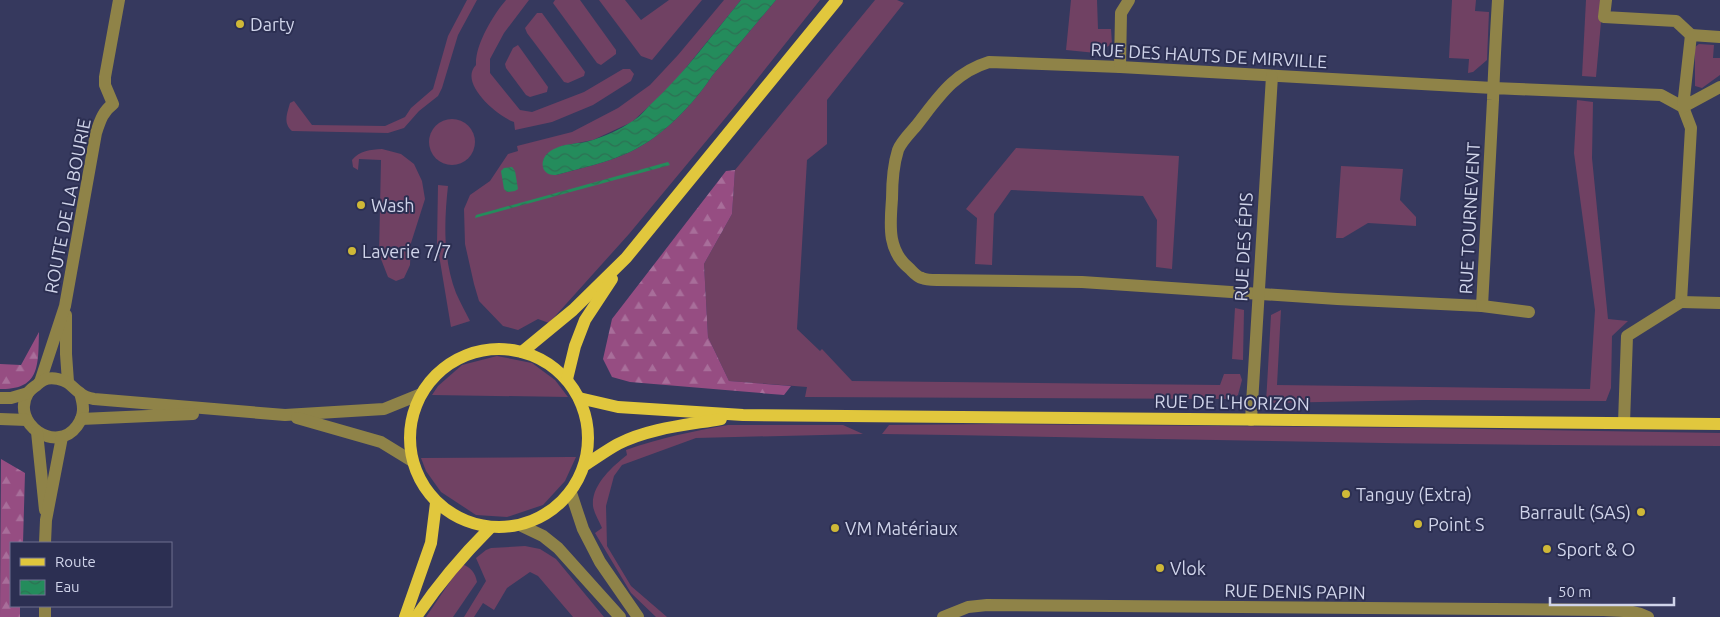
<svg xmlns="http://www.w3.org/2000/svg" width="1720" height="617" font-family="Ubuntu,sans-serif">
  <defs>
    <pattern id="forest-firs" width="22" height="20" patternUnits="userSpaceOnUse" patternTransform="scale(1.25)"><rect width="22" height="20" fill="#964d82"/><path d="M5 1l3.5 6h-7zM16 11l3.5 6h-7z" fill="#a86e9a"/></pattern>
    <pattern id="water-waves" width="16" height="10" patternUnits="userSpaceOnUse" patternTransform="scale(1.25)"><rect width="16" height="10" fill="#248c5c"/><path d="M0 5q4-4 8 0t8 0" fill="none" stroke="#2d7154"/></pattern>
  </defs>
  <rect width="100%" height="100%" fill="#36395e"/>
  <g fill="#704163">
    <path d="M467,0H477L458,35L442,88L438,96L419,111L404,128L388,133L292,131C283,123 287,114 290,103L294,101L312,125L385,126L405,117L411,108L433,89L448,36Z"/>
    <path d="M506,0H529L504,33L490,59V73L520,110L532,112L584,92L623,69H630L634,74L631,81L593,105L552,122L515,130L514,122C498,117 458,83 476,65C475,45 493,15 506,0Z"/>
    <path d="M555,0H580L616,50V54L601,65L597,63L553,3Z"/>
    <path d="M599,0H625L641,20L669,0H702L652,60L641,56Z"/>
    <path d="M724,0H741L671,86L632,122L593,140L562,146L547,154L543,161L556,175C581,168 607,163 630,152C662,137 693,105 712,76L776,0H820L747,92L629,234L549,323L538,319L518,330L503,326L479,301L474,284L465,244L464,209L470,195L490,181L508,154L518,151L517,146L572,132L618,108L650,85L678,55Z"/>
    <path d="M875,0H897L904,3L827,100V144L807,160L797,329L820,351L822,349L852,381L1220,385L1224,374H1240L1242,380L1238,395L1231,399L805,397L807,387L729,381L708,337L704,264L732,214L735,170Z"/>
    <path d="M1071,0H1097L1098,29H1111L1112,44L1096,53L1066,50Z"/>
    <path d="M1452,0H1476L1475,11L1489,12L1487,60L1473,72L1468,73L1469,59L1449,58Z"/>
    <path d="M1586,0H1603L1596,77L1582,76Z"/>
    <path d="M537,13H542L585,72L584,76L568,83L564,82L527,33L525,28Z"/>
    <path d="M1699,44L1714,45L1713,58H1720V75L1702,88L1695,86V47Z"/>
    <path d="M518,45L548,87L547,92L530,97L526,95L506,68L505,64L513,48Z"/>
    <path d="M1577,100L1593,102L1592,158L1608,319L1628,321L1612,336L1611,388L1606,401L1423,400L1266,403L1271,315L1281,310L1277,385L1590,389L1595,310L1574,153Z"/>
    <circle cx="452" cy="142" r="23"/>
    <path d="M1016,148L1179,156L1172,269L1156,267L1157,220L1143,196L1011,190L994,214L992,265L975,264L977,218L966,209Z"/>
    <path d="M382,149L401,154L414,164L422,181L425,199L411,243L410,265L404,278L396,281L388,277L379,254L381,160L359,159L358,170L353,167L352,160C360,150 370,150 382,149Z"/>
    <path d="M1341,166L1403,169L1400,200L1416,217V226L1368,223L1343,238H1336Z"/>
    <path d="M438,185L448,186C444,222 443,259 456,293C460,302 465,311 470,321L451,327L437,243Z"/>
    <path d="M1235,308L1244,310L1243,360L1232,359Z"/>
    <path d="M497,356L532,363L555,380L568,397L432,395L438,386L462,365Z"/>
    <path d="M997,424L1426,428L1720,433V446C1440,446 1161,438 882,434L889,425Z"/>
    <path d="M728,425H843L863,434L696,438L622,465L614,476L606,506L607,546L631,586L667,617H656L631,593L595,533L602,528C599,521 594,513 593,506C591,485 613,466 627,455L626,450C659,438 694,431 728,425Z"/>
    <path d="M569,457H576L565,481L543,505L507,517L476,515L441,492L426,471L421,458Z"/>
    <path d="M525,546L540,549L556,559L604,617H573L538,576L530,572L507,588L494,610L483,603L474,617H464L486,581L476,558L486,550L491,548Z"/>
    <path d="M462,564C471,568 475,572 477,582L453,617H426Z"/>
  </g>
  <g fill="url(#forest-firs)">
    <path d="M735,170L732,214L704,264L708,337L729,381L791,386L784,395L630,382L612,377L603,359L612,319L726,171Z"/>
    <path d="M39,332C38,364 41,390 0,389V364L21,365Z"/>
    <path d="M1,459L25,473L23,543H11V606H20V617H0Z"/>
  </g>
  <g fill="url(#water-waves)">
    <path d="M741,0H776L712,76C693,105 662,137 630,152C607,163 581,168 556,175C543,176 539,164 546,155C558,142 578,145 593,140C605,136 621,129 631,122C639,118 645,110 651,104C685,73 712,35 741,0Z"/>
    <path d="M668,162L670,165L475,218L476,215Z"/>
    <path d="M512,167L515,171L518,189L515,191L507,192L504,189L501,171L504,168Z"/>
  </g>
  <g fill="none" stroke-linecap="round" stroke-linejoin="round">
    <g stroke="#8f8348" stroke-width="12">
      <path d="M1498,0C1496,33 1494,67 1493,100L1482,306L1337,299L1082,282L937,280C932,280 926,280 922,278C917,277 913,272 910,269C887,251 890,225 892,199C892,183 893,166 898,150C901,142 910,133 916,126C938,98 953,73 989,62L1120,67L1493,88L1661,95L1683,107L1691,128L1681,302L1627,336L1624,423"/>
      <path d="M1606,0L1604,17L1676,21L1691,35"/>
      <path d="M1720,37L1691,35L1683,107L1720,87"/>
      <path d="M1120,67L1121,13L1129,0"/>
      <path d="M1681,302L1720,303"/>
      <path d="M1482,306L1529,312"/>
      <path d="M66,315V354L68,382"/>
      <path d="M40,382L65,306L96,133C100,121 103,111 113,104L105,85V77L119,0"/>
      <path d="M80,393C84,406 85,415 77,426C56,455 10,423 28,393C30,390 34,387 37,385C42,379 50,377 58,379C71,382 70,386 80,393C83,396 89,398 94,399L285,415L384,409L421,394"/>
      <path d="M0,398H11L28,393"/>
      <path d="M297,418L381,442L412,461"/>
      <path d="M0,419L27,420"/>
      <path d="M81,419L193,414"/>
      <path d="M1251,420L1272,76"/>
      <path d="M37,432L45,510"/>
      <path d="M571,493L583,529L600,562L638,617"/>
      <path d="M522,526L543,536L558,548L620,617"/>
      <path d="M45,543L46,520L62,437"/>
      <path d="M45,617V606"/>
      <path d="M943,617L968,607L987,605L1604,610C1620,611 1634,610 1648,617"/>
    </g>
    <g stroke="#e1c73d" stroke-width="12">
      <circle cx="499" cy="438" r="89"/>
      <path d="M522,352L573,310L626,258L837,0"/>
      <path d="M567,379L575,346L585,320L612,279"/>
      <path d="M579,398L618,407L743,415L1720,424"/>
      <path d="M585,465C596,458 607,450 618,444C649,428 687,425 721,419"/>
      <path d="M405,617L431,543L436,503"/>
      <path d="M416,617C439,583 461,557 490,528"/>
    </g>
  </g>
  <g fill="#cfb837" stroke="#2c2f52" stroke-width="2">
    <circle cx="240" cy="24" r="5"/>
    <circle cx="361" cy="205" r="5"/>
    <circle cx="352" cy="251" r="5"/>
    <circle cx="1346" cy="494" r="5"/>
    <circle cx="1641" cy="512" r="5"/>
    <circle cx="1418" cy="524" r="5"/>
    <circle cx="835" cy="528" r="5"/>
    <circle cx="1547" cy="549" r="5"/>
    <circle cx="1160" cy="568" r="5"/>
  </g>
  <g text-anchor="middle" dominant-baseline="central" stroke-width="4" stroke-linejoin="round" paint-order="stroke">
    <g font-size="18" fill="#d0d4ea" stroke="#2c2f52" text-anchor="start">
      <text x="250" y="24">Darty</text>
      <text x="371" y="205">Wash</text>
      <text x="362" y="251">Laverie 7/7</text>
      <text x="1356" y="494">Tanguy (Extra)</text>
      <text x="1631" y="512" text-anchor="end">Barrault (SAS)</text>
      <text x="1428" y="524">Point S</text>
      <text x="845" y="528">VM Matériaux</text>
      <text x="1557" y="549">Sport &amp; O</text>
      <text x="1170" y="568">Vlok</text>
    </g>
    <g font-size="18" fill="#d0d4ea" stroke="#2c2f52">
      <text transform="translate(1209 55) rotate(3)">RUE DES HAUTS DE MIRVILLE</text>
      <text transform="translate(67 206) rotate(-79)">ROUTE DE LA BOURIE</text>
      <text transform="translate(1469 218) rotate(-87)">RUE TOURNEVENT</text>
      <text transform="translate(1243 247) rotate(-87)">RUE DES ÉPIS</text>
      <text transform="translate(1232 402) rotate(1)">RUE DE L'HORIZON</text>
      <text transform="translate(1295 591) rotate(1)">RUE DENIS PAPIN</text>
    </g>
  </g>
  <rect x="10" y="542" width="162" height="65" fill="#2c2f52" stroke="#6e718f"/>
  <rect x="20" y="558" width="25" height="8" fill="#e1c73d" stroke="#6e718f"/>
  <text x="55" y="567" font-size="15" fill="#d0d4ea">Route</text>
  <rect x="20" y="580" width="25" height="15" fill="url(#water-waves)" stroke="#6e718f"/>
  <text x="55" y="592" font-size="15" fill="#d0d4ea">Eau</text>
  <path d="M1550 597v8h124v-8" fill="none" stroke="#d0d4ea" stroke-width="2.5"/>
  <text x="1558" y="597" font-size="15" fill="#d0d4ea" stroke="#2c2f52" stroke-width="4" paint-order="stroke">50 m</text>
</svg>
